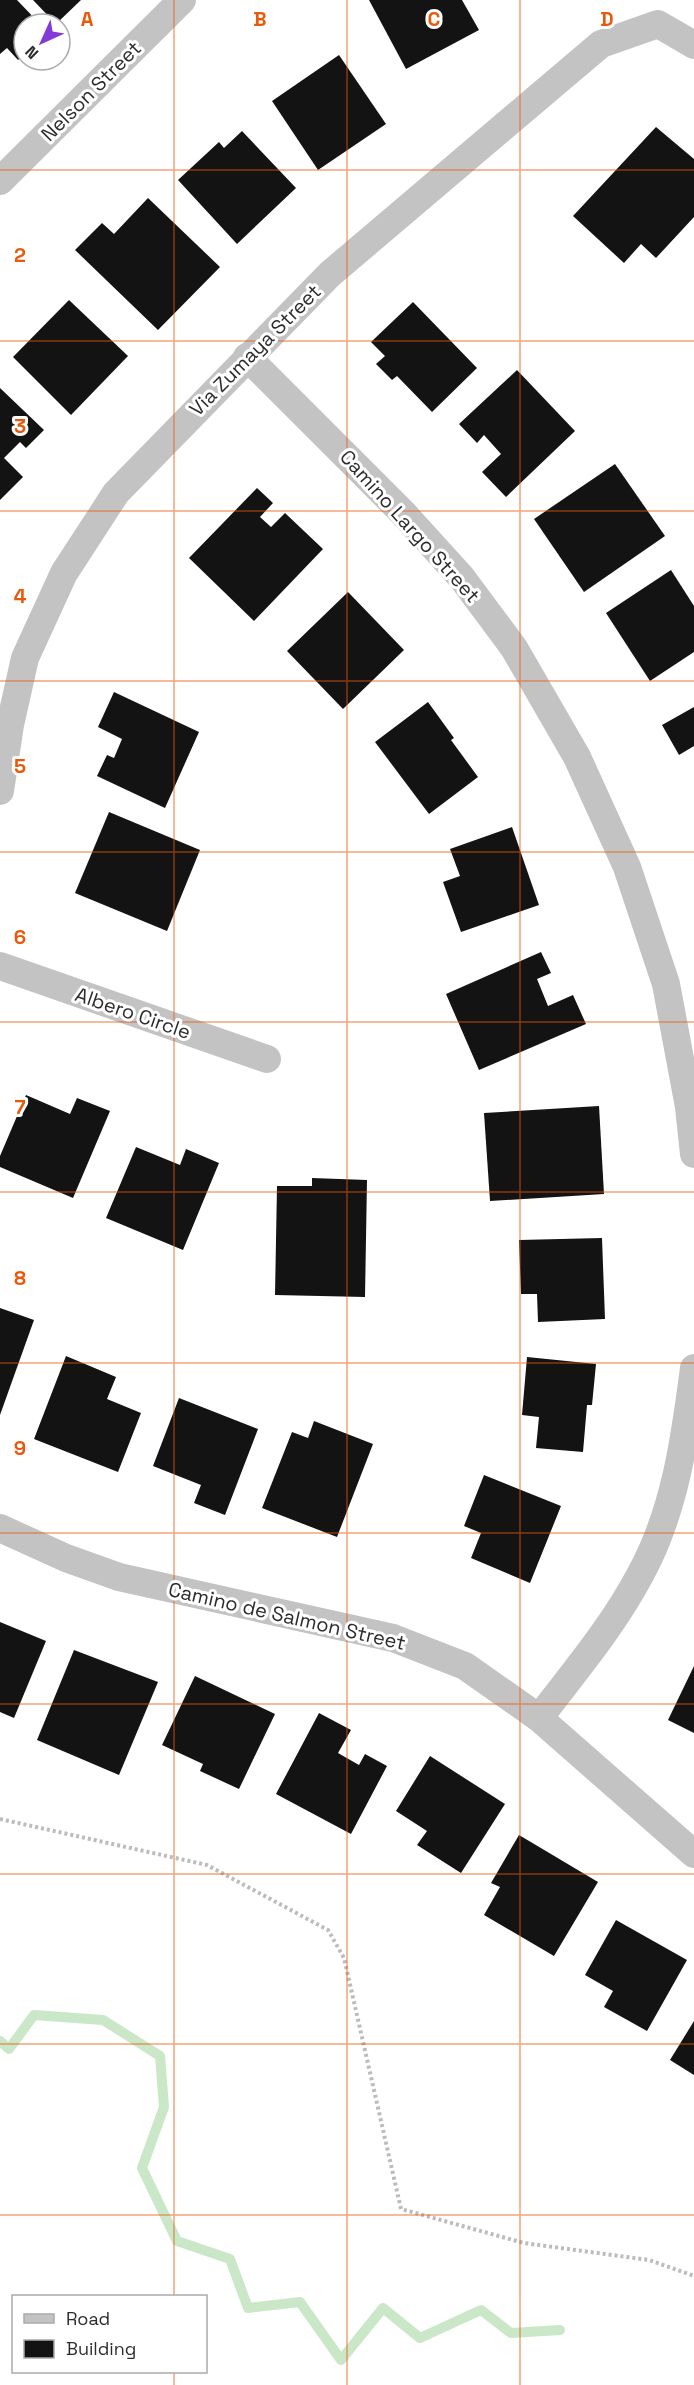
<svg xmlns="http://www.w3.org/2000/svg" width="694" height="2385" font-family="'Space Grotesk',sans-serif">
  <rect width="100%" height="100%" fill="#fff"/>
  <g fill="none" stroke-linecap="round" stroke-linejoin="round">
    <path stroke="#cae8c7" stroke-width="10" d="M0,2041L9,2049L34,2015L103,2020L160,2056L164,2107L142,2168L177,2241L230,2259L248,2308L300,2302L341,2360L383,2308L420,2338L481,2310L511,2333L560,2330"/>
  </g>
  <g fill="#131313">
    <path d="M0,0H17L40,24H24V54L18,60L7,48L0,54Z"/>
    <path d="M33,0H81L56,24Z"/>
    <path d="M369,0H462L479,30L406,69Z"/>
    <path d="M339,55L386,124L318,170L272,101Z"/>
    <path d="M656,127L694,159V217L656,258L641,244L624,263L573,216Z"/>
    <path d="M242,131L296,188L237,244L178,180L219,142L224,148Z"/>
    <path d="M148,198L220,267L158,330L75,250L102,223L114,234Z"/>
    <path d="M69,300L128,356L71,415L13,357Z"/>
    <path d="M413,302L477,368L432,412L397,376L392,380L376,364L385,356L371,342Z"/>
    <path d="M517,370L575,431L506,497L482,472L501,454L484,435L477,443L459,424Z"/>
    <path d="M0,388L44,430L26,448L20,442L4,458L23,477L0,500Z"/>
    <path d="M615,464L665,536L584,592L534,519Z"/>
    <path d="M257,488L273,503L260,517L271,527L285,513L323,549L254,621L189,558Z"/>
    <path d="M671,570L694,606V652L650,681L606,613Z"/>
    <path d="M348,592L404,650L343,709L287,651Z"/>
    <path d="M114,692L199,732L165,808L97,776L107,755L114,758L122,739L98,727Z"/>
    <path d="M428,702L454,738L451,740L478,777L429,814L375,742Z"/>
    <path d="M694,707V746L679,755L662,725Z"/>
    <path d="M109,812L200,850L167,931L75,893Z"/>
    <path d="M512,827L539,905L461,932L443,882L460,876L450,849Z"/>
    <path d="M541,952L551,973L537,979L548,1006L573,995L586,1024L479,1070L446,994Z"/>
    <path d="M26,1095L70,1114L77,1098L110,1111L73,1198L0,1167V1156Z"/>
    <path d="M599,1106L604,1194L490,1201L484,1113Z"/>
    <path d="M136,1147L180,1165L186,1149L219,1163L183,1250L106,1218Z"/>
    <path d="M312,1178L367,1180L365,1297L275,1295L277,1186H312Z"/>
    <path d="M602,1238L605,1319L538,1322L537,1294H521L519,1240Z"/>
    <path d="M0,1308L34,1320L0,1415Z"/>
    <path d="M66,1356L116,1377L107,1399L141,1413L118,1472L34,1439Z"/>
    <path d="M527,1357L596,1364L592,1405H587L583,1452L536,1448L539,1417L522,1415Z"/>
    <path d="M179,1398L258,1429L225,1515L194,1503L201,1485L153,1466Z"/>
    <path d="M314,1421L373,1444L337,1537L262,1508L292,1432L308,1438Z"/>
    <path d="M484,1475L561,1506L530,1583L471,1558L481,1533L464,1526Z"/>
    <path d="M0,1622L46,1641L14,1718L0,1712Z"/>
    <path d="M74,1650L158,1682L119,1775L37,1740Z"/>
    <path d="M694,1666V1733L668,1720Z"/>
    <path d="M195,1676L275,1714L239,1789L200,1771L203,1764L162,1745Z"/>
    <path d="M319,1713L351,1730L338,1753L359,1765L365,1754L387,1766L351,1834L276,1794Z"/>
    <path d="M430,1756L505,1804L461,1873L417,1845L427,1831L396,1811Z"/>
    <path d="M519,1835L598,1882L554,1956L484,1915L500,1887L491,1883Z"/>
    <path d="M616,1920L687,1960L647,2031L604,2007L613,1991L585,1975Z"/>
    <path d="M694,2021V2075L670,2060Z"/>
  </g>
  <g fill="none" stroke-linecap="round" stroke-linejoin="round">
    <path stroke="#bcbcbc" stroke-width="4" stroke-dasharray="3 3" stroke-linecap="butt" d="M0,1819L207,1865L328,1930L344,1958L401,2209L524,2243L649,2260L694,2276"/>
    <g stroke="#c3c3c3" stroke-width="28">
      <path d="M0,181L182,0"/>
      <path d="M247,357L404,514L462,578L514,648L577,757L627,867L666,984L689,1107L694,1154"/>
      <path d="M0,791L10,725L25,658L64,573L116,493L330,274L601,44L658,24L694,45"/>
      <path d="M0,966L267,1059"/>
      <path d="M0,1528L66,1558L119,1577L393,1638L465,1666L539,1718L694,1854"/>
      <path d="M539,1718C575,1671 613,1626 640,1575C675,1512 685,1438 694,1368"/>
    </g>
  </g>
  <path fill="none" stroke="#e8590c" stroke-width="1.5" stroke-opacity="0.55" d="M174,0V2296M347,0V2385M520,0V2385M0,170H694M0,341H694M0,511H694M0,681H694M0,852H694M0,1022H694M0,1192H694M0,1363H694M0,1533H694M0,1704H694M0,1874H694M0,2044H694M0,2215H694M174,2372V2385"/>
  <g text-anchor="middle" dominant-baseline="central" stroke-width="6" stroke-linejoin="round" paint-order="stroke">
    <g font-size="20" fill="#2c2c2c" stroke="#fff">
      <text transform="translate(91 91) rotate(-45)">Nelson Street</text>
      <text transform="translate(255 350) rotate(-45)">Via Zumaya Street</text>
      <text transform="translate(410 526) rotate(48)">Camino Largo Street</text>
      <text transform="translate(133 1013) rotate(19)">Albero Circle</text>
      <text transform="translate(287 1616) rotate(13)">Camino de Salmon Street</text>
    </g>
  </g>
  <g font-size="20" text-anchor="middle" font-weight="bold" fill="#e8590c" stroke="#fff" stroke-width="6" stroke-linejoin="round" paint-order="stroke">
    <text x="87" y="26">A</text>
    <text x="260" y="26">B</text>
    <text x="434" y="26">C</text>
    <text x="607" y="26">D</text>
    <text x="20" y="262">2</text>
    <text x="20" y="433">3</text>
    <text x="20" y="603">4</text>
    <text x="20" y="773">5</text>
    <text x="20" y="944">6</text>
    <text x="20" y="1114">7</text>
    <text x="20" y="1285">8</text>
    <text x="20" y="1455">9</text>
  </g>
  <rect x="12" y="2295" width="195" height="78" fill="#ffffff" stroke="#ababab" stroke-width="1.5"/>
  <rect x="24" y="2314" width="30" height="9" fill="#c3c3c3" stroke="#ababab" stroke-width="1.5"/>
  <text x="66" y="2325" font-size="18" fill="#2c2c2c">Road</text>
  <rect x="24" y="2340" width="30" height="18" fill="#131313" stroke="#ababab" stroke-width="1.5"/>
  <text x="66" y="2355" font-size="18" fill="#2c2c2c">Building</text>
  <g transform="translate(42 42) rotate(225)"><circle r="28" fill="#ffffff" stroke="#ababab" stroke-width="1.5"/>
  <path d="M0-4.5L10 22L0 15L-10 22Z" fill="#833ad7"/>
  <text y="-9" font-size="16" font-weight="bold" text-anchor="middle" fill="#2c2c2c">N</text>
  </g>
</svg>
